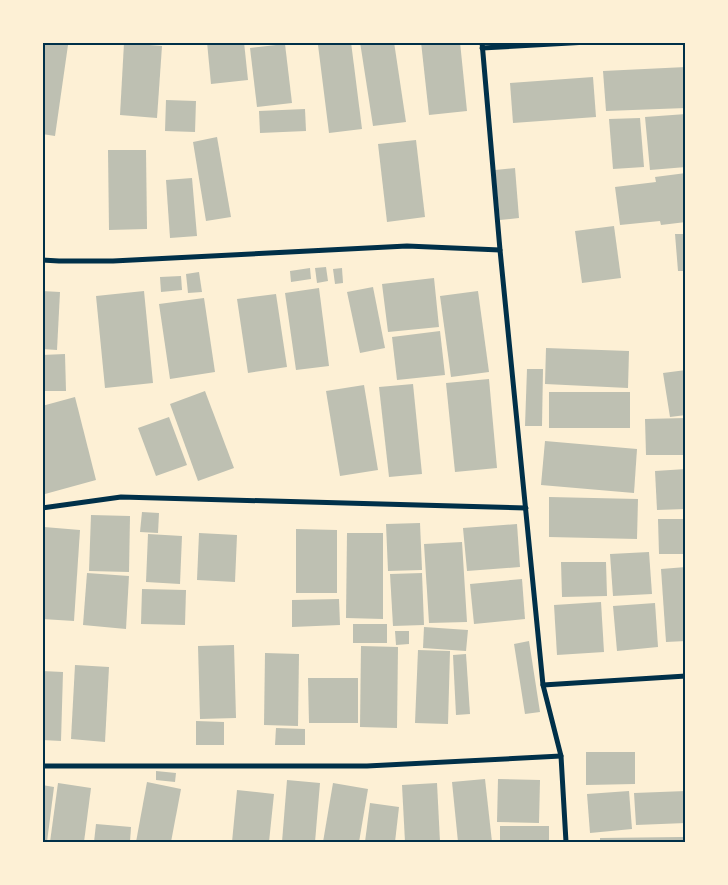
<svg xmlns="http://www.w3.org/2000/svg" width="728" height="885" font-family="Barlow,sans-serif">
  <rect width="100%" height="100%" fill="#fdf0d5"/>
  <g fill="#bec0b2">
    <path d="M42,42L68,45L55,136L42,134Z"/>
    <path d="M207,42H244L248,80L211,84Z"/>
    <path d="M336,42H351L362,129L329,133L318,45Z"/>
    <path d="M360,42H394L406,122L373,126Z"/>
    <path d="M421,42H460L467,111L429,115Z"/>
    <path d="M124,43L162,46L157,118L120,115Z"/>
    <path d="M285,44L292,103L257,107L250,48Z"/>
    <path d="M686,67V108L606,111L603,71Z"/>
    <path d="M593,77L596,117L513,123L510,83Z"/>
    <path d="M166,100L196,101L195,132L165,131Z"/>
    <path d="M305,109L306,131L260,133L259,111Z"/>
    <path d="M686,114V167L650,170L645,117Z"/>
    <path d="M640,118L644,167L613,169L609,119Z"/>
    <path d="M217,137L231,217L206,221L193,142Z"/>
    <path d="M416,140L425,217L387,222L378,144Z"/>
    <path d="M108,150H146L147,229L109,230Z"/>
    <path d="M515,168L519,218L500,220L495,170Z"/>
    <path d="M686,173V222L661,225L660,221L620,225L615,187L656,182L655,177Z"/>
    <path d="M192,178L197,236L170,238L166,180Z"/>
    <path d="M614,226L621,278L582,283L575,231Z"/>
    <path d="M675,234H686V271H678Z"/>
    <path d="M326,267L328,281L317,283L315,268Z"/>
    <path d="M310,268L311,279L291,282L290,271Z"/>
    <path d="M342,268L343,283L335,284L333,269Z"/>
    <path d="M199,272L202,292L188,293L186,274Z"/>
    <path d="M181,276L182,290L161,292L160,277Z"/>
    <path d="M434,278L439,327L388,332L382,284Z"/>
    <path d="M373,287L385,348L360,353L347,292Z"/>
    <path d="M319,288L329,366L296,370L285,293Z"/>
    <path d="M42,291L60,292L57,350L42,349Z"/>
    <path d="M144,291L153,383L105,388L96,296Z"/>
    <path d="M478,291L489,372L451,377L440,296Z"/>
    <path d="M276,294L287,367L248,373L237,299Z"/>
    <path d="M204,298L215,372L170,379L159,304Z"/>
    <path d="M440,331L445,375L397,380L392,337Z"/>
    <path d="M546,348L629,351L628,388L545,384Z"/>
    <path d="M65,354L66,391H42V355Z"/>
    <path d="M527,369H543L542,426H525Z"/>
    <path d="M686,370V415L670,417L663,373Z"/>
    <path d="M489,379L497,468L455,472L446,383Z"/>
    <path d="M413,384L422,474L389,477L379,387Z"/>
    <path d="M364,385L378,470L340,476L326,391Z"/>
    <path d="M205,391L234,468L198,481L170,404Z"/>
    <rect x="549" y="392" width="81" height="36"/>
    <path d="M75,397L96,480L45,494L42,486V406Z"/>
    <path d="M169,417L187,465L156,476L138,428Z"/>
    <path d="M686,418V455H646L645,419Z"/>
    <path d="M545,441L637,449L634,493L541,485Z"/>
    <path d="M686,469V509L657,510L655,471Z"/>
    <path d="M549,497L638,499L637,539L549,537Z"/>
    <path d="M142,512L159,513L158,533L140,532Z"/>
    <path d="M91,515L130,516L129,572L89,571Z"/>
    <path d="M658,519H686V554H659Z"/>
    <path d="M420,523L422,570L388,571L386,524Z"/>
    <path d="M517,524L520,567L467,571L463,528Z"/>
    <path d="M44,527L80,530L74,621L42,619Z"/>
    <path d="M296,529L337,530V593H296Z"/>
    <path d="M199,533L237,535L235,582L197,580Z"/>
    <path d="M347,533H383V619L346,618Z"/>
    <path d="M148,534L182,536L180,584L146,582Z"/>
    <path d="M462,542L467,622L429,623L424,544Z"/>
    <path d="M649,552L652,594L613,596L610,554Z"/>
    <path d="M561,562H606L607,596L562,597Z"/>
    <path d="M686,567V641L666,642L661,569Z"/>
    <path d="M87,573L129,576L126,629L83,625Z"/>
    <path d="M422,573L424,625L393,626L390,574Z"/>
    <path d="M522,579L525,619L474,624L470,584Z"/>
    <path d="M142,589L186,590L185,625L141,624Z"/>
    <path d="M339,599L340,625L292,627V600Z"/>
    <path d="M601,602L604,652L557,655L554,605Z"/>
    <path d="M655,603L658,647L617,651L613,606Z"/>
    <rect x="353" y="624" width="34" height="19"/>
    <path d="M424,627L468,630L466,651L423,648Z"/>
    <path d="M395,631H409V644L396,645Z"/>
    <path d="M529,641L540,712L525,714L514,644Z"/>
    <path d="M234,645L236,718L200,719L198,646Z"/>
    <path d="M361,646L398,647L397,728L360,727Z"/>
    <path d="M418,650L450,651L448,724L415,723Z"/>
    <path d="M265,653L299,654L298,726L264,725Z"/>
    <path d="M466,654L470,714L456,715L453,655Z"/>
    <path d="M75,665L109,667L105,742L71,739Z"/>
    <path d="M42,671L63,672L61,741L42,740Z"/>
    <path d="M308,678H358V723H309Z"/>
    <path d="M196,721L224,722V745H196Z"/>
    <path d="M276,728L305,729V745H275Z"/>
    <path d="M586,752H635V784L586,785Z"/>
    <path d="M156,771L176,773L175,782L156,780Z"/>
    <path d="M485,779L492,842H458L452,782Z"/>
    <path d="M498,779L540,780L539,823L497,822Z"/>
    <path d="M287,780L320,783L315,842H282Z"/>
    <path d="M147,782L181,789L171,842H136Z"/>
    <path d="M58,783L91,788L84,842H50Z"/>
    <path d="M333,783L368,789L359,842H323Z"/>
    <path d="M437,783L440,842H405L402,785Z"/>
    <path d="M42,785L54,787L47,842H42Z"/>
    <path d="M237,790L274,794L269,842H232Z"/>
    <path d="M629,791L632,829L590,833L587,794Z"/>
    <path d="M686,791V823L636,825L634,793Z"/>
    <path d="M370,803L399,807L395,842H365Z"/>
    <path d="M96,824L131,827L130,842H94Z"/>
    <rect x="500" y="826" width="49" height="16"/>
    <path d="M683,837V842H600V838Z"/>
  </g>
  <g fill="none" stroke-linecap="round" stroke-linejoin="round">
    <g stroke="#003049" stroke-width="5">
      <path d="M482,42L500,250L543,685L561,756L566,842"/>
      <path d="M482,48L588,42"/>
      <path d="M42,260L59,261H113L407,246L500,250"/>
      <path d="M42,508L121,497L526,508"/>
      <path d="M543,685L686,676"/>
      <path d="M42,766H367L561,756"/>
    </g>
  </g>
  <rect width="728" height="885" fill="none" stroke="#fdf0d5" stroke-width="88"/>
  <rect x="44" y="44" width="640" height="797" fill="none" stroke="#003049" stroke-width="2"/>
</svg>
